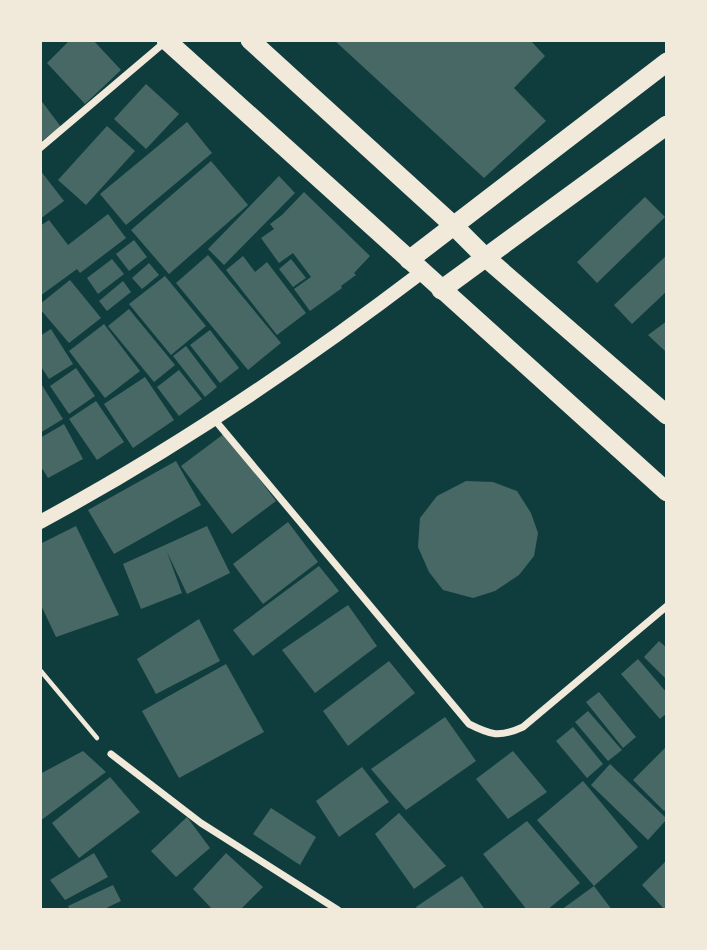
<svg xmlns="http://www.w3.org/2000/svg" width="707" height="950" font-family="'Public Sans',sans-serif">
  <rect width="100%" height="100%" fill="#0f3d3e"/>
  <g fill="#486865">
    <path d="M70,40H93L121,70L85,104L47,63Z"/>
    <path d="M334,40H530L545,56L514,88L546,121L484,178Z"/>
    <path d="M146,84L179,114L146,149L114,119Z"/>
    <path d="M40,99L61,127L40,142Z"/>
    <path d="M187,122L212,153L126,225L100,194Z"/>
    <path d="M107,126L135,151L86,205L58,180Z"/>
    <path d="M211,161L248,205L169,274L131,230Z"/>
    <path d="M40,170L64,201L40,219Z"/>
    <path d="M279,176L295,193L224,265L208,249Z"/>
    <path d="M304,192L370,256L354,273L356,275L341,286L342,288L310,311L294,289L311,277L293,253L279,263L261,238L274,229L270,224L282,215Z"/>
    <path d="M645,197L665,217L597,283L577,262Z"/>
    <path d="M108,214L126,238L80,273L77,269L40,296V226L49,220L68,245Z"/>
    <path d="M134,240L147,257L129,271L116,254Z"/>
    <path d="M208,255L281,343L248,370L176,283Z"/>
    <path d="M667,255V291L632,324L614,305Z"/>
    <path d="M243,256L255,272L267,262L306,313L277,335L226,270Z"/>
    <path d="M112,259L124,274L98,294L87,278Z"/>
    <path d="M291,259L306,278L293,287L279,269Z"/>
    <path d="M149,263L159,275L142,289L132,278Z"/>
    <path d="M165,276L206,326L171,355L129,304Z"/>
    <path d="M70,280L101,318L69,343L40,309V304Z"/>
    <path d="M123,281L131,292L107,311L99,301Z"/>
    <path d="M129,309L175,365L154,382L108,326Z"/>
    <path d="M667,321V349L665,351L648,335Z"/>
    <path d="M104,324L140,371L105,398L69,351Z"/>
    <path d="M51,329L73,364L49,379L40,365V336Z"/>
    <path d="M210,330L239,368L220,383L190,345Z"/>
    <path d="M186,346L217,387L205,397L173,356Z"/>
    <path d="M76,368L95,396L69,414L50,386Z"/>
    <path d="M179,370L202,399L179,416L157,387Z"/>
    <path d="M145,377L174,420L133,448L104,404Z"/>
    <path d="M40,382L63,419L40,433Z"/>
    <path d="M96,401L124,442L97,460L69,419Z"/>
    <path d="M64,424L83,459L48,478L40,465V438Z"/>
    <path d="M225,433L276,501L232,534L181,466Z"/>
    <path d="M176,461L201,505L114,554L88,510Z"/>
    <path d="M466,481L493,482L517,491L531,513L538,533L534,556L519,575L495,591L473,598L443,590L429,572L418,547L420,518L437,496Z"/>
    <path d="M288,522L318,562L263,604L233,564Z"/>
    <path d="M76,526L119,615L56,637L40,603V544Z"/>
    <path d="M207,526L230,573L187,594L167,552L182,593L141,609L123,564Z"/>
    <path d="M319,566L339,591L253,656L233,630Z"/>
    <path d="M348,605L377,646L315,693L282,650Z"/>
    <path d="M199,619L220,661L156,694L137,659Z"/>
    <path d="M659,641L667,648V680L644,657Z"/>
    <path d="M638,659L667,693V713L660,719L621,674Z"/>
    <path d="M389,661L415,693L348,746L323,711Z"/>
    <path d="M226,664L264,732L179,778L142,711Z"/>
    <path d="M599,692L636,737L623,748L586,702Z"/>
    <path d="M588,711L622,750L608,761L575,722Z"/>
    <path d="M445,717L476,761L406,810L371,769Z"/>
    <path d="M573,727L603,764L587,778L556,741Z"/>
    <path d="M667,746V808L664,811L633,780Z"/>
    <path d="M83,751L106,772L40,821V774Z"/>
    <path d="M513,751L547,792L508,819L476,779Z"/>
    <path d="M610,764L667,819L648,840L591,785Z"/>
    <path d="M362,767L389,802L339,837L316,801Z"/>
    <path d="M110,777L140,812L79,858L52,823Z"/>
    <path d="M583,781L638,847L594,886L537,820Z"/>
    <path d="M271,808L316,837L300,865L253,834Z"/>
    <path d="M399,813L446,866L414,889L375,834Z"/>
    <path d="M187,817L210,848L176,877L151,851Z"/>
    <path d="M527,821L580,883L547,910H527L483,854Z"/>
    <path d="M94,853L108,877L65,900L50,880Z"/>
    <path d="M226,853L263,887L240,910H213L193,889Z"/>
    <path d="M667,860V910H665L642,885Z"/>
    <path d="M462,876L485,910H418L416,907Z"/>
    <path d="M113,885L121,901L102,910H70L68,906Z"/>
    <path d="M594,886L612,910H561Z"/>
  </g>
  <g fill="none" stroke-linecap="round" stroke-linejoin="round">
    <path stroke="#f1e9da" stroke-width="4.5" d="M40,670L97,738"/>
    <g stroke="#f1e9da" stroke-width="7">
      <path d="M40,148L165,42"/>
      <path d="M214,419L469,724C491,735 499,738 523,727L667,606"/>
      <path d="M111,754L201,823L338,910"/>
    </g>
    <path stroke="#f1e9da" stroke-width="14" d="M40,522C174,450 301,364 422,272"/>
    <g stroke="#f1e9da" stroke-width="19">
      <path d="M166,40L667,492"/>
      <path d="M250,40L453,225L485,257L667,415"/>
      <path d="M409,260L667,62"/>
      <path d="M441,290L667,125"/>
    </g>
  </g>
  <rect width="707" height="950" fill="none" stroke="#f1e9da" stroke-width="84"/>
</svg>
